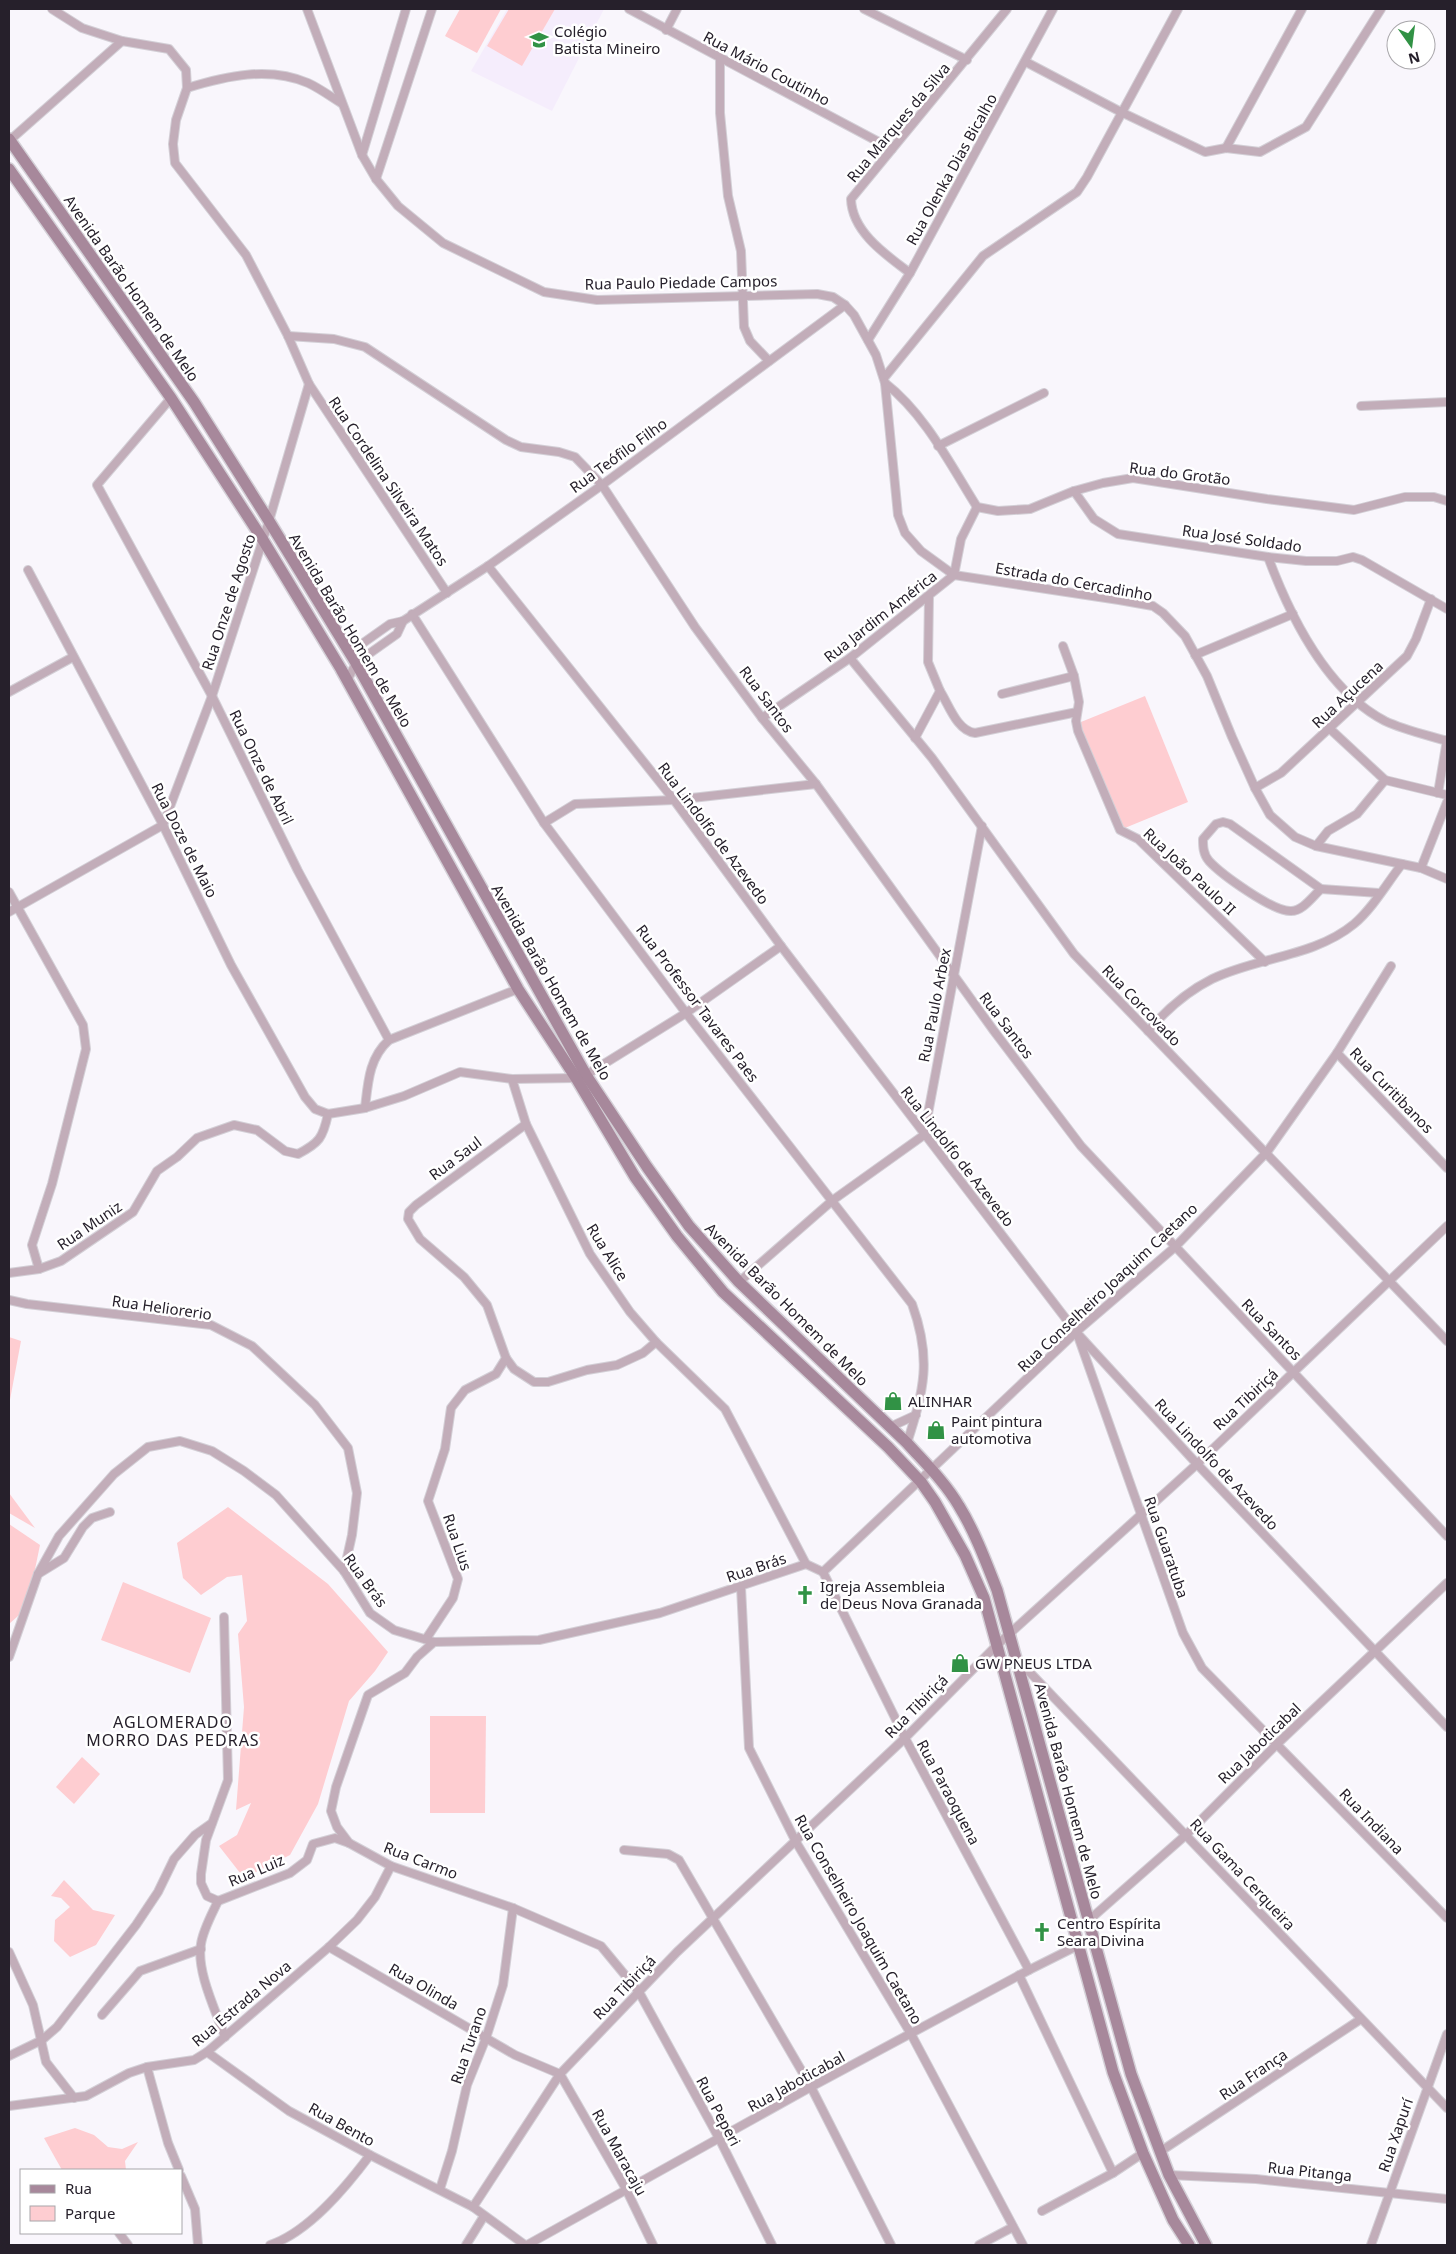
<svg xmlns="http://www.w3.org/2000/svg" width="1456" height="2254" font-family="'Noto Sans',sans-serif">
  <rect width="100%" height="100%" fill="#f9f6fc"/>
  <path fill="#f5edfc" d="M507,9H604L552,111L471,71Z"/>
  <g fill="#fecdd1">
    <path d="M460,9H501L477,53L445,36Z"/>
    <path d="M509,9H555L522,66L487,46Z"/>
    <path d="M1145,696L1188,802L1120,830L1076,724Z"/>
    <path d="M9,1337L21,1341L9,1405Z"/>
    <path d="M9,1493L35,1528L9,1513Z"/>
    <path d="M228,1507L328,1584L388,1652L375,1671L349,1701L318,1804L290,1855L244,1878L219,1846L237,1835L251,1803L236,1810L244,1707L238,1634L247,1621L242,1575L227,1577L201,1595L183,1578L177,1543Z"/>
    <path d="M9,1524L40,1545L27,1608L9,1624Z"/>
    <path d="M123,1582L211,1618L190,1673L101,1640Z"/>
    <path d="M430,1716H486L485,1813H430Z"/>
    <path d="M82,1757L100,1774L74,1804L56,1787Z"/>
    <path d="M64,1880L93,1910L115,1915L96,1945L70,1957L54,1941L55,1920L70,1907L61,1898L51,1896Z"/>
    <path d="M75,2128L94,2135L108,2147L122,2149L138,2142L125,2161L126,2170H62L44,2138Z"/>
  </g>
  <g fill="none" stroke-linecap="round" stroke-linejoin="round">
    <g stroke="#d3cfd6" stroke-width="10">
      <g id="street">
        <path d="M52,9L82,28L122,41L169,49L186,70L187,88L176,120L173,144L175,163L246,255L288,336L309,384L447,593"/>
        <path d="M307,9L362,155L376,179L398,206L443,243L544,292L597,300L817,294L833,297L845,305L854,315L876,355L885,383L898,515L905,533L921,551L954,575L1119,600L1153,606L1163,613L1185,636L1207,676L1232,737L1255,788L1270,815L1295,837L1316,846L1421,868L1447,879"/>
        <path d="M629,9L892,149"/>
        <path d="M864,9L967,60"/>
        <path d="M666,30L677,9"/>
        <path d="M720,59V113L728,196L741,251L744,327L750,341L769,361"/>
        <path d="M1026,62L1121,112L1205,152L1226,148L1260,152L1306,127L1381,9"/>
        <path d="M187,88C226,76 269,66 308,83C319,88 330,96 341,103"/>
        <path d="M9,141L122,41"/>
        <path d="M1226,148L1302,9"/>
        <path d="M362,155L406,9"/>
        <path d="M376,179L432,9"/>
        <path d="M910,273C886,255 852,232 851,199L1007,9"/>
        <path d="M288,336L334,339L365,347L506,440L521,447L559,452L575,457L602,485L695,627L762,718L816,784L994,1031L1081,1146L1447,1536"/>
        <path d="M868,340L910,273L1053,9"/>
        <path d="M884,378L983,256L1077,192L1087,177L1178,9"/>
        <path d="M885,383C925,414 950,464 977,507L998,511L1030,509L1074,491L1103,483L1133,478L1267,499L1354,510L1405,497H1434L1447,501"/>
        <path d="M171,398L97,485L212,696L298,871L389,1040"/>
        <path d="M1361,406L1447,402"/>
        <path d="M938,446L1044,393"/>
        <path d="M1074,491L1094,519L1118,534L1268,557L1306,561H1337L1353,557L1362,560L1447,609"/>
        <path d="M1268,557C1290,616 1327,691 1385,721C1404,730 1427,735 1447,741"/>
        <path d="M488,566L674,800L781,946L1076,1332L1197,1464L1447,1727"/>
        <path d="M28,570L163,825L231,965L305,1097L315,1109L328,1114"/>
        <path d="M412,614L544,823L686,1013L912,1304C932,1359 924,1390 907,1443"/>
        <path d="M1063,646L1074,676"/>
        <path d="M349,653L390,624L403,621L488,566L602,485L845,305"/>
        <path d="M1195,655L1293,614"/>
        <path d="M850,658L932,758L1074,954L1447,1341"/>
        <path d="M347,681L356,663L397,634L403,621"/>
        <path d="M940,691C949,705 957,731 975,733L1077,712"/>
        <path d="M9,692L73,657"/>
        <path d="M1002,694L1074,676L1079,702L1076,721L1078,731L1120,830L1138,839L1265,962"/>
        <path d="M762,718L850,658L954,575L961,539L977,507"/>
        <path d="M1329,728L1385,780L1447,795"/>
        <path d="M915,738L940,691L928,662L929,596"/>
        <path d="M1255,788L1281,773L1407,656L1416,639L1431,599"/>
        <path d="M1438,793L1447,740"/>
        <path d="M1223,822L1230,824L1321,889C1313,896 1303,911 1291,911C1273,912 1221,874 1209,861C1203,854 1203,846 1203,839L1216,824Z"/>
        <path d="M544,823L575,804L674,800L816,784"/>
        <path d="M163,825L212,696L269,521L309,384"/>
        <path d="M1316,846L1328,831L1357,814L1385,780"/>
        <path d="M1421,868L1447,802"/>
        <path d="M1321,889L1379,893"/>
        <path d="M9,892L83,1025L86,1049L52,1184L32,1245L39,1269"/>
        <path d="M9,912L163,825"/>
        <path d="M1148,1031C1167,1009 1186,992 1212,979C1257,957 1314,957 1354,924C1373,908 1387,883 1402,864"/>
        <path d="M1337,1053L1447,1168"/>
        <path d="M586,1075L686,1013L781,946"/>
        <path d="M512,1079L526,1124L590,1254L630,1312L656,1342L725,1409L806,1564L823,1572"/>
        <path d="M365,1108C368,1082 369,1058 389,1040L518,989"/>
        <path d="M328,1114L365,1108L404,1096L460,1072L512,1079L576,1078"/>
        <path d="M9,1273L39,1269L61,1261L133,1212L157,1171L177,1157L197,1138L234,1125L257,1130L285,1151L298,1154C319,1143 323,1138 328,1114"/>
        <path d="M739,1282L833,1200L924,1135L982,826"/>
        <path d="M9,1300L27,1304L211,1325L252,1346L315,1405L348,1448L357,1493L352,1535L344,1571"/>
        <path d="M1078,1336L1183,1633L1202,1668L1447,1918"/>
        <path d="M506,1358L514,1369L534,1382H548L587,1370L617,1365L643,1353L656,1342"/>
        <path d="M890,1427L916,1415"/>
        <path d="M823,1572L1076,1332L1175,1247L1267,1152L1337,1053L1391,966"/>
        <path d="M823,1572L905,1738L1029,1970"/>
        <path d="M38,1574L64,1558L83,1527L92,1518L110,1512"/>
        <path d="M741,1587L749,1748L796,1842L911,2034L1023,2245"/>
        <path d="M426,1639L453,1598L458,1579L428,1501L445,1449L451,1408L465,1390L496,1374L506,1358L487,1305L464,1277L420,1239L408,1219L409,1212L416,1205L526,1124"/>
        <path d="M434,1642L417,1657L405,1673L368,1695L336,1787L331,1811L337,1827L349,1843L391,1866L513,1908L601,1946L639,1992L720,2140L772,2245"/>
        <path d="M9,1657L38,1574L59,1536L114,1474L148,1447L180,1441L212,1451L244,1471L276,1495L344,1571L370,1613L394,1630L434,1642L539,1640L660,1613L806,1564"/>
        <path d="M1018,1660L1447,2108"/>
        <path d="M624,1850L668,1854L679,1860L811,2087L891,2245"/>
        <path d="M218,1901L207,1896L201,1883V1874L206,1840L228,1780L224,1617"/>
        <path d="M218,1901L290,1873L307,1860L313,1844L335,1838L349,1843"/>
        <path d="M218,1901C212,1914 203,1930 201,1944C196,1971 216,2011 225,2037"/>
        <path d="M1088,1921L1187,1834L1277,1744L1447,1583"/>
        <path d="M329,1947L515,2055L560,2074L626,2189L653,2245"/>
        <path d="M9,1952L33,2005L46,2062L74,2098"/>
        <path d="M1019,1975L1113,2173"/>
        <path d="M102,2015L140,1971L201,1949"/>
        <path d="M207,2052L289,2111L370,2155L473,2207L525,2245"/>
        <path d="M9,2056L42,2040L57,2027L136,1925L158,1892L174,1859L195,1835L212,1823"/>
        <path d="M147,2067L168,2143L179,2170"/>
        <path d="M9,2106L86,2096L129,2073L147,2067L194,2060L207,2052L329,1947L357,1920L375,1897L391,1866"/>
        <path d="M1161,2151L1361,2019"/>
        <path d="M1169,2175L1256,2179L1447,2199"/>
        <path d="M181,2176L195,2209L198,2245"/>
        <path d="M440,2189L452,2151L467,2085L486,2038L503,1985L513,1908"/>
        <path d="M473,2207L560,2074L677,1952L905,1738L997,1645L1197,1464L1447,1226"/>
        <path d="M1042,2211L1113,2173L1143,2153"/>
        <path d="M119,2233L128,2245"/>
        <path d="M270,2245C309,2232 346,2187 370,2155"/>
        <path d="M466,2245L484,2216"/>
        <path d="M527,2245L811,2087L1029,1970L1079,1945"/>
        <path d="M979,2245L1013,2227"/>
        <path d="M1371,2245L1447,2034"/>
      </g>
    </g>
    <g stroke="#d3cfd6" stroke-width="14">
      <g id="secondary">
        <path d="M9,139L194,402L269,521L356,663L586,1075L647,1167L689,1226L739,1282L907,1443C925,1463 945,1482 959,1506C975,1532 986,1562 997,1590L1131,2074L1169,2175L1206,2245"/>
        <path d="M9,169L171,398L263,540L341,669L518,989L576,1078L635,1177L677,1236L723,1292L888,1447L921,1482L935,1502L965,1555L984,1598L1113,2072L1143,2153L1173,2220L1189,2245"/>
      </g>
    </g>
    <use href="#street" stroke="#c2adb9" stroke-width="8"/>
    <use href="#secondary" stroke="#a7889b" stroke-width="11"/>
  </g>
  <defs>
    <g id="school-bare" transform="scale(1.5)"><path d="M0-5L7-2L0 1L-7-2ZM-4 1L0 2.5L4 1V4Q0 6-4 4Z" fill="#319245" stroke="#fff" stroke-width="2.5" paint-order="stroke"/></g>
    <g id="shop-bare" transform="scale(1.5)"><path d="M-5-2.5h2.3a2.7 3.5 0 0 1 5.4 0H5L5.5 6h-11ZM-1.5-2.5h3a1.5 2.3 0 0 0-3 0Z" fill="#319245" stroke="#fff" stroke-width="2.5" paint-order="stroke"/></g>
    <g id="church-bare" transform="scale(1.5)"><path d="M-1.2-6h2.4v3.5h3.3v2.4h-3.3V6h-2.4V-.1h-3.3v-2.4h3.3Z" fill="#319245" stroke="#fff" stroke-width="2.5" paint-order="stroke"/></g>
  </defs>
  <g fill-rule="evenodd">
    <use href="#school-bare" x="539" y="40"/>
    <use href="#shop-bare" x="893" y="1401"/>
    <use href="#shop-bare" x="936" y="1430"/>
    <use href="#church-bare" x="805" y="1595"/>
    <use href="#shop-bare" x="960" y="1663"/>
    <use href="#church-bare" x="1042" y="1932"/>
  </g>
  <g text-anchor="middle" dominant-baseline="central" stroke-width="5" stroke-linejoin="round" paint-order="stroke">
    <g font-size="15" fill="#26202b" stroke="#fff" text-anchor="start">
      <text x="554" y="31">Colégio<tspan x="554" dy="17">Batista Mineiro</tspan></text>
      <text x="908" y="1401">ALINHAR</text>
      <text x="951" y="1421">Paint pintura<tspan x="951" dy="17">automotiva</tspan></text>
      <text x="820" y="1586">Igreja Assembleia<tspan x="820" dy="17">de Deus Nova Granada</tspan></text>
      <text x="975" y="1663">GW PNEUS LTDA</text>
      <text x="1057" y="1923">Centro Espírita<tspan x="1057" dy="17">Seara Divina</tspan></text>
    </g>
    <g font-size="15" fill="#26202b" stroke="#fff">
      <text transform="translate(767 68) rotate(28)">Rua Mário Coutinho</text>
      <text transform="translate(898 122) rotate(-50)">Rua Marques da Silva</text>
      <text transform="translate(951 169) rotate(-61)">Rua Olenka Dias Bicalho</text>
      <text transform="translate(681 282) rotate(-1)">Rua Paulo Piedade Campos</text>
      <text transform="translate(132 288) rotate(55)">Avenida Barão Homem de Melo</text>
      <text transform="translate(618 455) rotate(-36)">Rua Teófilo Filho</text>
      <text transform="translate(1180 473) rotate(7)">Rua do Grotão</text>
      <text transform="translate(389 481) rotate(56)">Rua Cordelina Silveira Matos</text>
      <text transform="translate(1242 538) rotate(8)">Rua José Soldado</text>
      <text transform="translate(1074 581) rotate(10)">Estrada do Cercadinho</text>
      <text transform="translate(228 602) rotate(-72)">Rua Onze de Agosto</text>
      <text transform="translate(880 616) rotate(-38)">Rua Jardim América</text>
      <text transform="translate(351 630) rotate(59)">Avenida Barão Homem de Melo</text>
      <text transform="translate(1347 694) rotate(-43)">Rua Açucena</text>
      <text transform="translate(767 699) rotate(53)">Rua Santos</text>
      <text transform="translate(262 767) rotate(64)">Rua Onze de Abril</text>
      <text transform="translate(714 833) rotate(53)">Rua Lindolfo de Azevedo</text>
      <text transform="translate(185 840) rotate(63)">Rua Doze de Maio</text>
      <text transform="translate(1190 871) rotate(43)">Rua João Paulo II</text>
      <text transform="translate(552 982) rotate(60)">Avenida Barão Homem de Melo</text>
      <text transform="translate(698 1003) rotate(53)">Rua Professor Tavares Paes</text>
      <text transform="translate(934 1005) rotate(-79)">Rua Paulo Arbex</text>
      <text transform="translate(1142 1005) rotate(46)">Rua Corcovado</text>
      <text transform="translate(1007 1025) rotate(53)">Rua Santos</text>
      <text transform="translate(1392 1090) rotate(46)">Rua Curitibanos</text>
      <text transform="translate(958 1156) rotate(52)">Rua Lindolfo de Azevedo</text>
      <text transform="translate(455 1158) rotate(-37)">Rua Saul</text>
      <text transform="translate(89 1225) rotate(-34)">Rua Muniz</text>
      <text transform="translate(608 1252) rotate(58)">Rua Alice</text>
      <text transform="translate(1107 1287) rotate(-43)">Rua Conselheiro Joaquim Caetano</text>
      <text transform="translate(787 1304) rotate(45)">Avenida Barão Homem de Melo</text>
      <text transform="translate(162 1307) rotate(8)">Rua Heliorerio</text>
      <text transform="translate(1272 1329) rotate(46)">Rua Santos</text>
      <text transform="translate(1245 1399) rotate(-43)">Rua Tibiriçá</text>
      <text transform="translate(1217 1464) rotate(47)">Rua Lindolfo de Azevedo</text>
      <text transform="translate(458 1542) rotate(71)">Rua Lius</text>
      <text transform="translate(1167 1547) rotate(71)">Rua Guaratuba</text>
      <text transform="translate(756 1567) rotate(-19)">Rua Brás</text>
      <text transform="translate(366 1580) rotate(54)">Rua Brás</text>
      <text transform="translate(916 1706) rotate(-45)">Rua Tibiriçá</text>
      <text transform="translate(1259 1743) rotate(-44)">Rua Jaboticabal</text>
      <text transform="translate(1069 1791) rotate(75)">Avenida Barão Homem de Melo</text>
      <text transform="translate(949 1792) rotate(62)">Rua Paraoquena</text>
      <text transform="translate(1372 1821) rotate(46)">Rua Indiana</text>
      <text transform="translate(421 1860) rotate(21)">Rua Carmo</text>
      <text transform="translate(256 1870) rotate(-23)">Rua Luiz</text>
      <text transform="translate(1243 1874) rotate(47)">Rua Gama Cerqueira</text>
      <text transform="translate(859 1919) rotate(60)">Rua Conselheiro Joaquim Caetano</text>
      <text transform="translate(424 1986) rotate(30)">Rua Olinda</text>
      <text transform="translate(624 1987) rotate(-46)">Rua Tibiriçá</text>
      <text transform="translate(241 2003) rotate(-40)">Rua Estrada Nova</text>
      <text transform="translate(468 2045) rotate(-71)">Rua Turano</text>
      <text transform="translate(1253 2074) rotate(-34)">Rua França</text>
      <text transform="translate(796 2081) rotate(-29)">Rua Jaboticabal</text>
      <text transform="translate(719 2111) rotate(62)">Rua Peperi</text>
      <text transform="translate(342 2124) rotate(29)">Rua Bento</text>
      <text transform="translate(1395 2135) rotate(-71)">Rua Xapurí</text>
      <text transform="translate(620 2152) rotate(61)">Rua Maracaju</text>
      <text transform="translate(1310 2171) rotate(6)">Rua Pitanga</text>
    </g>
    <g font-size="16" letter-spacing="1" fill="#26202b" stroke="#fff">
      <text x="173" y="1722">AGLOMERADO<tspan x="173" dy="18">MORRO DAS PEDRAS</tspan></text>
    </g>
  </g>
  <rect width="1456" height="2254" fill="none" stroke="#26202b" stroke-width="20"/>
  <rect x="20" y="2169" width="162" height="65" fill="#ffffff" stroke="#a8a6aa"/>
  <rect x="30" y="2185" width="25" height="8" fill="#a7889b" stroke="#a8a6aa"/>
  <text x="65" y="2194" font-size="15" fill="#26202b">Rua</text>
  <rect x="30" y="2206" width="25" height="15" fill="#fecdd1" stroke="#a8a6aa"/>
  <text x="65" y="2219" font-size="15" fill="#26202b">Parque</text>
  <g transform="translate(1411 45) rotate(166)"><circle r="24" fill="#ffffff" stroke="#a8a6aa"/>
  <path d="M0-4L9 19L0 12L-9 19Z" fill="#319245"/>
  <text y="-8" font-size="14" font-weight="bold" text-anchor="middle" fill="#26202b">N</text>
  </g>
</svg>
